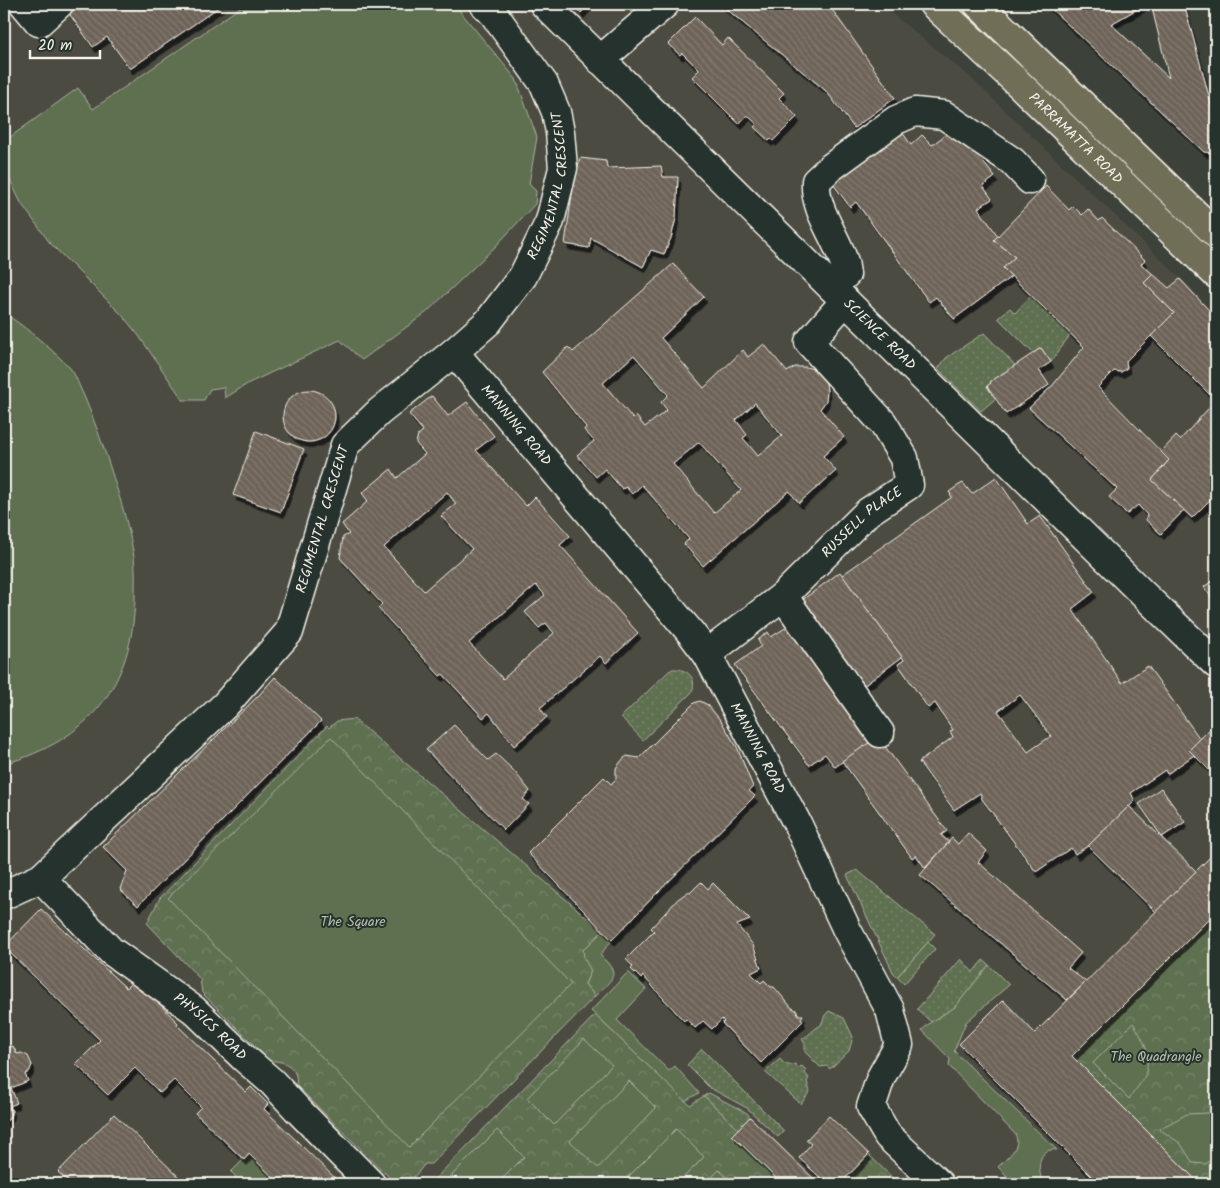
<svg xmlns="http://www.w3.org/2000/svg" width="1220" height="1188" font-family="Kalam,sans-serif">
  <defs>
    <pattern id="grass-dots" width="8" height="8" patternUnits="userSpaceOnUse" patternTransform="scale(1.25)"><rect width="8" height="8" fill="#5f6f51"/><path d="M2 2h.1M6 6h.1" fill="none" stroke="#77846a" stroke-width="1.8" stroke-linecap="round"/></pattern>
    <pattern id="park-crowns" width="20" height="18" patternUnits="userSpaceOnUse" patternTransform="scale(1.25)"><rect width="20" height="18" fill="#5f6f51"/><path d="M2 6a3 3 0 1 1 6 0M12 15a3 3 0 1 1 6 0" fill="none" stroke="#77846a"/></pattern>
    <pattern id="building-back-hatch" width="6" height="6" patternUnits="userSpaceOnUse" patternTransform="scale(1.25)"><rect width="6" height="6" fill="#6e6358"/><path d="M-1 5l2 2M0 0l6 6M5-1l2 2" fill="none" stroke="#837a70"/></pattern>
    <filter id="shadow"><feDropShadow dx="3" dy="5.5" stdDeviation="0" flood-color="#0009"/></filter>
  </defs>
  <rect width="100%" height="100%" fill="#3c413a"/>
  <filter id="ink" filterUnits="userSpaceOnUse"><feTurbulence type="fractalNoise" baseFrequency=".02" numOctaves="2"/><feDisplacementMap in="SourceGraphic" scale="10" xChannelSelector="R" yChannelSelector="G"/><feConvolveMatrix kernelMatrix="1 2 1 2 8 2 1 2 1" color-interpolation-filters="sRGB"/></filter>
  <g filter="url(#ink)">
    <path fill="#4b4b43" d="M4,4H880L970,77L1191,288L1216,316V1184H4Z"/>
    <g fill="url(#grass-dots)" stroke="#aab09c">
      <path d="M1030,297L1070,335L1051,362L1041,348L1033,353L998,318L1010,308L1015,313Z"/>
      <path d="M984,333L1015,365L990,382L991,383L987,386L995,399L981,411L938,369L946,358Z"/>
      <path d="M673,669C687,668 699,679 691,693L643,740L621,717L669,671Z"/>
      <path d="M857,870L935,934L897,977L893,972L847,875Z"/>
      <path d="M961,959L973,972L983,960L989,965L955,1007L931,1022L917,1009Z"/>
      <path d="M829,1011L844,1018L853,1037L849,1051L830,1069L827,1066L820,1067L805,1052V1044L802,1039C810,1035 813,1029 821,1025L825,1015Z"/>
      <path d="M702,1049L784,1131L778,1137L747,1108L710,1088L687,1065Z"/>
      <path d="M780,1059C784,1064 788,1067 795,1064L798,1068L802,1066L807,1071L805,1073L809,1078L807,1082L810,1091L801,1104L765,1072Z"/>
      <path d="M709,1093L747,1113L750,1117L738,1129L704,1096Z"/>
    </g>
    <g fill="url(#park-crowns)" stroke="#aab09c">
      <path d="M354,719L603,931L583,950L591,971L585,984L595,996L431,1164H425L414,1177L392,1180L296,1085C299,1068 285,1060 270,1061L202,993L200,979L147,923L160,898L327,726L329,728L337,721Z"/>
      <path d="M1216,913V1178L1210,1184H1200L1072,1056Z"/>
      <path d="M595,1015L690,1105L704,1096L738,1129L733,1136L780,1182L778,1184H430Z"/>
      <path d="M868,1154L899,1184H839Z"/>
    </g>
    <g fill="#5f6f51" stroke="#aab09c">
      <path d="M245,4H454L516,79L537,137L529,184L536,191L535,204L494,248L427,312L362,360L340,340L249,383L225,398L224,387L210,389L204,400H183L139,336L122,315L50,243L21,203L11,182L6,164V140L78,88L93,109Z"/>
      <path d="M4,313C24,326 42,341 60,358C64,362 70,367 73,372C77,379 80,388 84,396C94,419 102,443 110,467C119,495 128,523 133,551C136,566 135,582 135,597C133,686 89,740 4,764Z"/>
      <path d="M331,737L571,984L409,1147L168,898Z"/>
      <path d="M603,931L612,940L600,955C622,976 613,978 595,996L585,984L591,971L584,958L583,950Z"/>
      <path d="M928,942L935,949L904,984L897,977Z"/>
      <path d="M989,965L1009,985L966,1022L954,1051L1057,1150C1036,1147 1037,1172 1044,1184H1015L998,1167C1007,1157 1022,1148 1015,1134L949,1066L950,1059L922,1030L931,1022L955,1007Z"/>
      <path d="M628,972L646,989L617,1020L669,1071L675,1066L699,1093L685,1101L591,1011Z"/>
      <path d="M1133,1023C1143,1039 1151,1052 1146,1072C1144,1081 1134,1091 1129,1099L1093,1063Z"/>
      <path d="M584,1039L612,1065L554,1125L527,1098Z"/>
      <path d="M629,1081L656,1108L598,1168L570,1141Z"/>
      <path d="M1208,1113L1216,1117V1154L1206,1164L1193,1163L1180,1143L1159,1129L1187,1114Z"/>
      <path d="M676,1129L704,1157L677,1184H621Z"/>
      <path d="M497,1130L524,1157L497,1184H443Z"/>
      <path d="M249,1154L278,1182L277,1184H234L232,1182L236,1177L231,1172Z"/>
      <path d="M719,1170L734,1184H705Z"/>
    </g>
    <g fill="url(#building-back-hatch)" stroke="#f4f1e8" fill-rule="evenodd" filter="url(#shadow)">
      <path d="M81,4H223L130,69L107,37L93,47L68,12Z"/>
      <path d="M571,4H589L581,13Z"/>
      <path d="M720,4H828L895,98L854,128L826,91Z"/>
      <path d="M1046,4H1146L1111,24L1169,78L1151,4H1184L1216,122V151L1212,153L1204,152Z"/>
      <path d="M695,17L722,45L728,38L784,93L779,98L797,117L773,141L771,139L769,141L754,127L757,124L747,115L739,124L692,77L699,70L682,53L680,55L668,44Z"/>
      <path d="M898,126L911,145L922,135L932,145L957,126L988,157L983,162L995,177L983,186L992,199L978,208L998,236L994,240L1015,257L1003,268L1012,276L954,319L936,297L929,302L856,202L850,207L828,177Z"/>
      <path d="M580,158L606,161L607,168L661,166L663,177H678L676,218L671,238L664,254L651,250L643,267L591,238L589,248L565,244L573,187Z"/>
      <path d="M1046,186L1069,210L1073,206L1082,215L1088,209L1099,221L1102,218L1145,260L1141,264L1153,274L1144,283L1174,313L1126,361L1127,368L1121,372L1114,371L1098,387L1169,460L1152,480L1184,510L1161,534L1146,520L1147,515L1138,505L1127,514L1109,497L1117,489L1029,408L1053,385L1084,347L1003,268L1015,257L994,240Z"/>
      <path d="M673,264L704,297L661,338L704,388L743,350L748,357L764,344L787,372L795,367H806L813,369L821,375L826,383L827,391L826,401L820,409L844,437L823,456L836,471L799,503L789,491L703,566L684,544L689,539L642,485L632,494L626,487L622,489L605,469L596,477L577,455L594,441L584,430L586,427L542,372L568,347L573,352ZM634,355L668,395L661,402L667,410L645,427L636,416L633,419L603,383ZM755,403L782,436L758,456L743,438L747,435L736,420ZM699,442L741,490L714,513L673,464Z"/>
      <path d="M1153,274L1169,288L1180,279L1216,318V353L1213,356L1216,359V401L1151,336L1174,313L1144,283Z"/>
      <path d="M1041,348L1051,362L1039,370L1049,385L1006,414L987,386L991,383L990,382Z"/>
      <circle cx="309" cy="416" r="26"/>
      <path d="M432,396L448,416L467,402L494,436L476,450L526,506L535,497L570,536L560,545L638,633L606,663L600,656L540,708L547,717L514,746L489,713L483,718L443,674L440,676L378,608L382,604L340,558L343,537L349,534L342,524L368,501L362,493L391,469L397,478L425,454L416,443L418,435L423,431L409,414ZM447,492L456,504L441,516L472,549L424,591L384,547ZM536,585L545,595L525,612L539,628L546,623L554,633L503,679L469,643Z"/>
      <path d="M1216,400V494L1192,518L1152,480L1169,460L1161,452L1176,436L1180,440Z"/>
      <path d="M256,431L304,449L281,512L233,495Z"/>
      <path d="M996,477L1028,524L1040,516L1094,592L1072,609L1122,683L1148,666L1200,739L1189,750L1194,755L1167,774L1165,770L1131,793L1135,801L1088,846L1075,854L1071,848L1036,872L982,799L980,793L954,810L919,762L953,737L950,731L953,730L935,703L928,708L898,664L904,660L842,575L952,497L949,492L959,485L963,483L972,494ZM1020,695L1051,736L1028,752L998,711Z"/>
      <path d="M840,572L902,657L862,687L801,601Z"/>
      <path d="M1216,578V604L1204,587Z"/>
      <path d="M790,625L875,739L835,767L825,754L809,765L735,665L761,646L758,640L768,632L771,637Z"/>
      <path d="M275,677L321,721L138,906L120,889L127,871L103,847L259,695Z"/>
      <path d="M700,701L708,705L721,721L737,747L753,787L749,791L755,796L654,896L612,940L528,853L604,777L611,784L616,779V768L623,759L627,756L639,758L694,703Z"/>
      <path d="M1216,723V777L1189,750Z"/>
      <path d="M454,725L488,760L496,754L513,770L530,791L523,799L529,804L504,830L426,750Z"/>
      <path d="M878,737L947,831L941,835L949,842L925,868L916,855L912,858L842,761Z"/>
      <path d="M1161,788L1185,822L1162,837L1139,804Z"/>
      <path d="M1129,806L1196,871L1156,912L1088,846Z"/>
      <path d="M968,833L987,851L978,862L1081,953L1068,968L1086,982L1067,1000L920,875L952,838L958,844Z"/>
      <path d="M1216,851V912L1072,1056L1200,1184H1099L959,1044L1003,1000L1035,1033Z"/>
      <path d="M701,882L708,889L713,883L750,920L737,925L753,945L759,962L761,968L751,973L761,983L764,980L771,987H774L792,1008L796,1010L799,1015H803L801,1018L803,1021L761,1063L722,1023L724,1022L722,1019L712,1029L703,1021L695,1028L686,1019L684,1021L643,976L641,979L631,969L633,967L626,959L654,931L651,928L678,899L688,892L690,893Z"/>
      <path d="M41,909L126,988L131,983L144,994L147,991L178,1023L177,1025L246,1092L251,1087L268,1104L264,1109L341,1184H277L278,1182L249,1154L244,1160L195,1113L201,1107L174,1080L160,1093L135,1068L108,1095L76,1064L100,1040L4,947Z"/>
      <path d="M13,1046L17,1054L21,1053L28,1056L32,1065L29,1072L25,1074L28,1081L11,1088L17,1103L10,1106L12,1111L9,1119L4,1122V1050Z"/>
      <path d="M114,1114L186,1184H71L58,1172Z"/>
      <path d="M829,1116L869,1154L840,1184H827L799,1158L811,1144L806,1140Z"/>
      <path d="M750,1117L816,1181L812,1184H778L780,1182L732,1135Z"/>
    </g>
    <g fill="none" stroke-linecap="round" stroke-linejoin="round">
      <g stroke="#f4f1e8" stroke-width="31">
        <g id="minor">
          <path d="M24,4L39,22L59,4"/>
          <path id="s1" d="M544,4L1144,595L1216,664"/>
          <path d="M600,60L665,4"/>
          <path d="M832,287L846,274C845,269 845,263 843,259C834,233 814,209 816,181L830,168L896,120L915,112L944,115L1012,161L1030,180"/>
          <path id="s2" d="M454,352L691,633L707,654L797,823L847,930L890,1010L899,1045L881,1077L871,1107L888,1136L939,1184"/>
          <path d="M783,596L880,733"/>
          <path id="s3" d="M707,654L783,596L868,512L909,485L904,458L883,423L809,342L845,301"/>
          <path id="s4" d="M41,878L111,951L194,1010L244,1058L272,1082L297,1109L371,1184"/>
          <path id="s5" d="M4,895L41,878L225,705L289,632L345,445L379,412L454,352L488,322L523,276L550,221L563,168L560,132L556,112L544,84L493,13L484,4"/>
        </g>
      </g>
      <g stroke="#f4f1e8" stroke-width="31">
        <g id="highway">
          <path id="s6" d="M933,4L1020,85L1216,274"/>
          <path d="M978,4L1216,234"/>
        </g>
      </g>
      <use href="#minor" stroke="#26332d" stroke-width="28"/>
      <use href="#highway" stroke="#716e59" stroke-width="28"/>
    </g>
  </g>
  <g text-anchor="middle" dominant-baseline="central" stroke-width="4" stroke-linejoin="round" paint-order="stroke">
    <g font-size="14" fill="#f4f1e8" stroke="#26332d">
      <text stroke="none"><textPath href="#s6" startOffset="196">PARRAMATTA ROAD</textPath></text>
      <text stroke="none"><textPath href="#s5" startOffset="928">REGIMENTAL CRESCENT</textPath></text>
      <text stroke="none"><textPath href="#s1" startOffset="471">SCIENCE ROAD</textPath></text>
      <text stroke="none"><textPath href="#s2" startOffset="96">MANNING ROAD</textPath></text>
      <text stroke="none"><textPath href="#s5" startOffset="508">REGIMENTAL CRESCENT</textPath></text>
      <text stroke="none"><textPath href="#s3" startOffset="204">RUSSELL PLACE</textPath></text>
      <text stroke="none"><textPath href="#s2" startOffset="501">MANNING ROAD</textPath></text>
      <text stroke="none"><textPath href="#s4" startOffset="226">PHYSICS ROAD</textPath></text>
    </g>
    <g font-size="14" fill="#b8bdac" stroke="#26332d">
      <text x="353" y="922">The Square</text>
      <text x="1156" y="1057">The Quadrangle</text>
    </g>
  </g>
  <rect width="1220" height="1188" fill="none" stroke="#26332d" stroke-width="20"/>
  <rect x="10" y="10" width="1200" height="1168" fill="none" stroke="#f4f1e8" stroke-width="2" filter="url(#ink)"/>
  <path d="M30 50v8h70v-8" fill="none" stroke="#f4f1e8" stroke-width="2.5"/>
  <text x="38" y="50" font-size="15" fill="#f4f1e8" stroke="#26332d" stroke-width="4" paint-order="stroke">20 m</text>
</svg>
